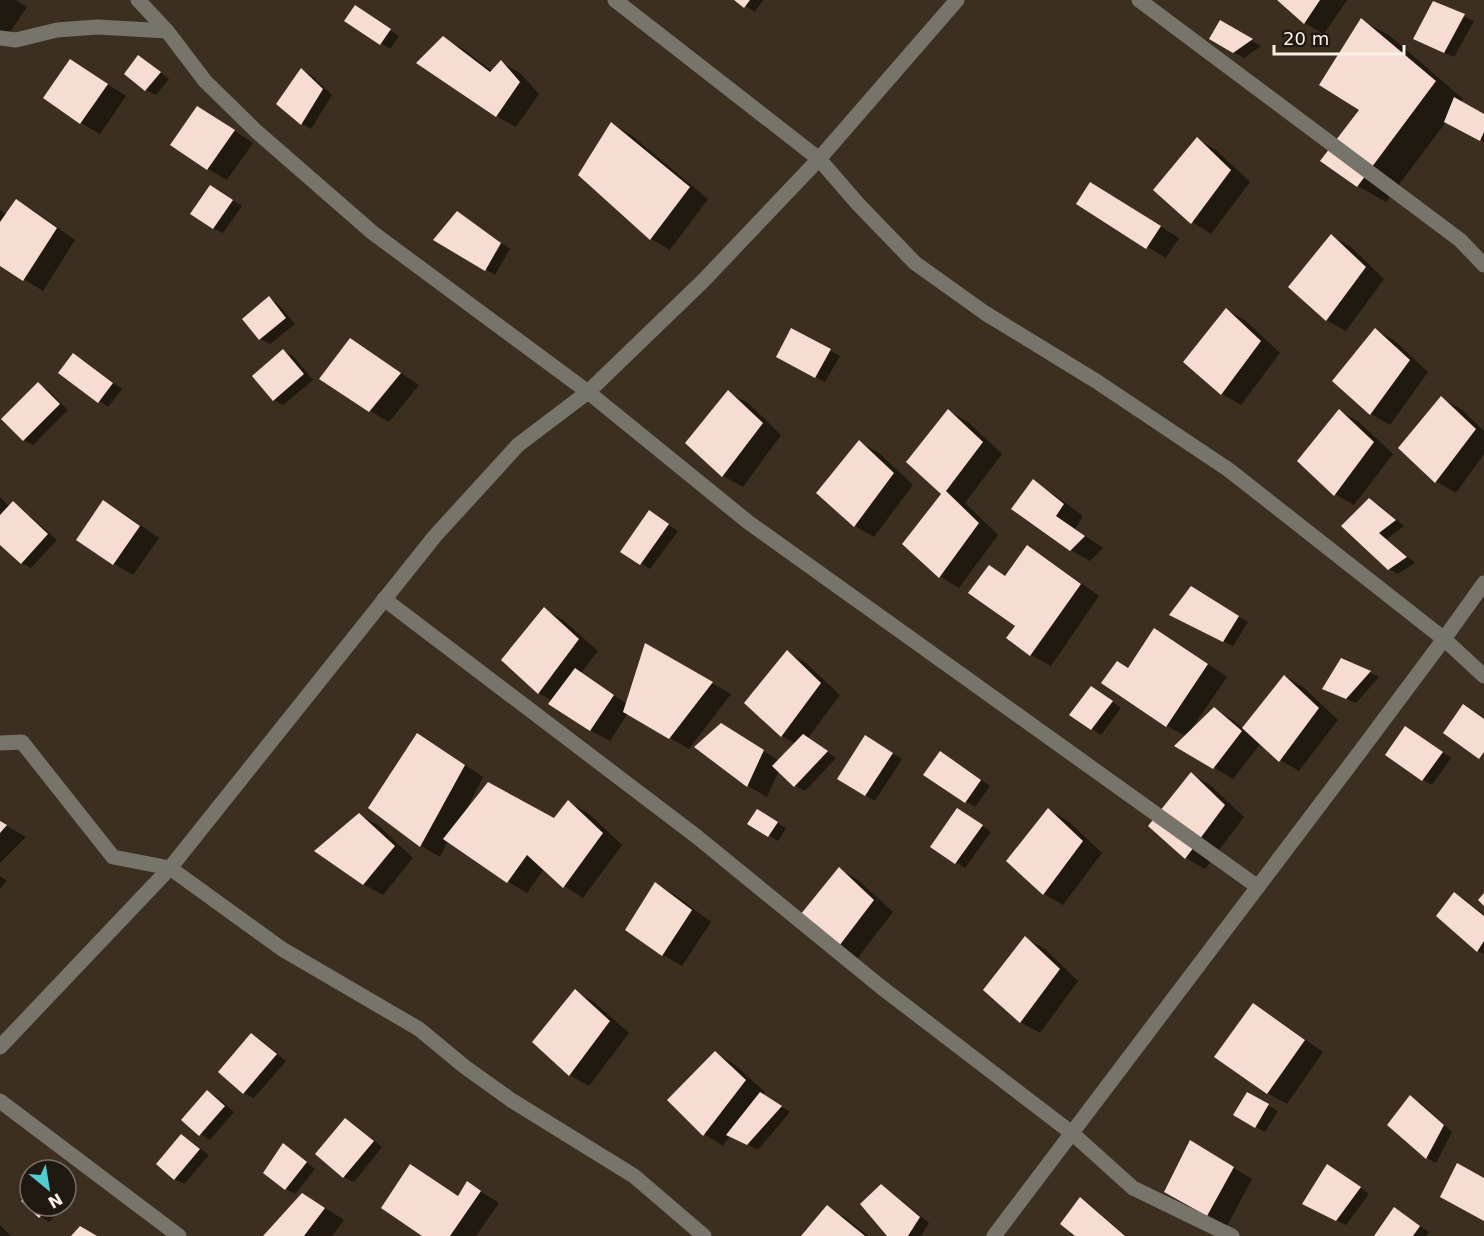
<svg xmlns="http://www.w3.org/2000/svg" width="1484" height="1236" font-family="'DejaVu Sans',sans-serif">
  <rect width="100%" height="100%" fill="#3d2f1f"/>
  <g fill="#0007">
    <path d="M0,0H16L27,7L1,45L0,44Z"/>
    <path d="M736,0H763L755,12Z"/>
    <path d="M1280,0H1347L1324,34L1305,23Z"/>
    <path d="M1434,3L1474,21L1454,57L1415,39Z"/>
    <path d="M364,13L399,36L390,49L346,21Z"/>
    <path d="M1361,20L1390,36L1463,99L1461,102L1484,115V142L1446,122L1386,202L1358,186L1322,161L1361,110Z"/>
    <path d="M1221,22L1261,46L1244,58L1211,39Z"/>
    <path d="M443,38L463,49L492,71L501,62L520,73L539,94L516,127L496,116Z"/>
    <path d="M139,57L148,62L169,79L156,95L146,90L126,74Z"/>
    <path d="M70,60L126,96L100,134L81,123L45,98Z"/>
    <path d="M302,70L311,75L332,95L311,129L302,124L278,104Z"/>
    <path d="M217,119L253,143L227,180L208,169L172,144Z"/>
    <path d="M612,124L631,135L708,199L670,250L651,239Z"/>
    <path d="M1197,139L1216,150L1250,182L1211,234L1192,222Z"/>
    <path d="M220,192L242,206L223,233L213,228Z"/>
    <path d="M1110,195L1179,238L1166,258L1078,204Z"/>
    <path d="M17,201L36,212L75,240L43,291L0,265V210L7,215Z"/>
    <path d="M466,218L510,249L495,275L435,239Z"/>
    <path d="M1331,236L1351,247L1384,279L1346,331L1326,320Z"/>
    <path d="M269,298L278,304L295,324L270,344L260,339Z"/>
    <path d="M1227,310L1246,321L1280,353L1241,405L1222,394L1186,362Z"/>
    <path d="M792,330L840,356L825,382L787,362Z"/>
    <path d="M1376,330L1395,341L1428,372L1390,425L1371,414Z"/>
    <path d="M283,351L293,356L313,380L283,405L274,400Z"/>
    <path d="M369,352L419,385L389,422L370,411Z"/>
    <path d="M83,360L122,389L108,407L60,373Z"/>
    <path d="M38,384L48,390L68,410L33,445L24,440Z"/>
    <path d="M728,392L748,403L781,435L743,487L723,476L687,443Z"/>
    <path d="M1441,398L1461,409L1484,431V454L1456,493L1436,481L1400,448Z"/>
    <path d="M949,411L968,422L1002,454L965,503L998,535L959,588L940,576Z"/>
    <path d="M1340,411L1359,422L1393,454L1354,505L1335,494Z"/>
    <path d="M860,442L879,453L913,485L874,537L855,526Z"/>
    <path d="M1033,481L1052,493L1083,516L1075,529L1103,548L1090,561L1071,550Z"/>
    <path d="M0,497L10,507L13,503L22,509L57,540L31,568L22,563L0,543Z"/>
    <path d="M1369,500L1379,505L1404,526L1387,539L1415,563L1398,574L1389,569Z"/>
    <path d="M104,502L123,513L159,538L133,575L114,564Z"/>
    <path d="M658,518L678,531L650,569L622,551Z"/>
    <path d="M1027,547L1046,558L1099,596L1051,666L1031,655L1008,638L1017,626L989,567L1006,577Z"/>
    <path d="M1191,588L1248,622L1233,646L1181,620Z"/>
    <path d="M544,609L563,620L598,651L581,673L627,704L646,645L731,694L689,749L628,713L610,741L590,730L553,701L539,693L503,660Z"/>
    <path d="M1174,641L1227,677L1192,728L1193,729L1214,709L1233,720L1243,729L1285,676L1304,688L1338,720L1299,771L1280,760L1261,743L1233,779L1176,745L1186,736L1167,726L1103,683Z"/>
    <path d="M787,652L806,663L840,695L808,738L836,758L805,791L795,786L779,770L767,797L748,786L696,747L741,736L779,761L796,744L782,736Z"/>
    <path d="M1342,659L1379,677L1356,703L1334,694Z"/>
    <path d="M1101,693L1121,708L1101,735L1072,714Z"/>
    <path d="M1415,733L1451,758L1432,785L1423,780Z"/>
    <path d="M418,735L437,746L483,777L465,812L466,813L555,820L568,802L588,813L622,845L583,898L564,886L544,869L527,893L507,881L448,841L440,857L421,846L370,808Z"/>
    <path d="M875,742L902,759L875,801L865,795Z"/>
    <path d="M949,758L990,786L975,807L925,774Z"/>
    <path d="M1191,774L1210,785L1244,817L1205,869L1186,858Z"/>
    <path d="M1049,810L1068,821L1102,853L1063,905L1044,894L1008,861Z"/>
    <path d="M757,811L786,828L778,841L750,824Z"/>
    <path d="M360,815L379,826L413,858L383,895L363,884Z"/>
    <path d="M967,815L991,832L965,868L933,847Z"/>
    <path d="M0,822L26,837L0,863Z"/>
    <path d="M839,869L858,880L893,912L853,964L834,953Z"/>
    <path d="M0,876L7,881L0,889Z"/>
    <path d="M656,884L675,895L711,922L682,966L663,955L627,929Z"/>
    <path d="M1455,894L1464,899L1484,915V954L1478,951Z"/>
    <path d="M1025,938L1045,949L1078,981L1040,1033L1020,1022Z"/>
    <path d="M575,991L594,1002L629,1033L589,1086L570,1075Z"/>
    <path d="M1253,1005L1272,1016L1323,1052L1287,1104L1267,1093Z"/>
    <path d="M252,1035L261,1040L286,1061L254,1098L244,1093Z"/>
    <path d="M715,1053L734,1064L765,1092L763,1095L790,1112L758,1150L730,1136L723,1146L704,1134Z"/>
    <path d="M207,1092L217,1097L234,1112L210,1140L200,1134Z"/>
    <path d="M1248,1094L1278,1111L1265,1132L1235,1115Z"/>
    <path d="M1411,1097L1420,1102L1452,1132L1436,1163L1427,1158Z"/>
    <path d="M346,1120L355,1125L382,1147L354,1182L344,1177L317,1154Z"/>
    <path d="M182,1136L191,1141L209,1155L184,1184L175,1179L158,1164Z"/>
    <path d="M292,1151L315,1169L295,1194L286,1189Z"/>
    <path d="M1210,1153L1252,1179L1227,1226L1166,1191Z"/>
    <path d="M411,1166L459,1196L467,1183L499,1203L476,1236H425Z"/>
    <path d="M1337,1171L1369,1194L1346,1225L1313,1209Z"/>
    <path d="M882,1186L891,1192L929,1223L921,1236H889Z"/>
    <path d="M30,1194V1206H60L62,1208L49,1222L40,1216L23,1201Z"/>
    <path d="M1081,1199L1090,1205L1126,1236H1078Z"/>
    <path d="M322,1206L344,1220L332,1236H265Z"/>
    <path d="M827,1207L846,1218L868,1236H803Z"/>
    <path d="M1403,1215L1429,1232L1426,1236H1375Z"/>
    <path d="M0,1225L11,1236H0Z"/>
  </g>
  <g fill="#f7dcd1">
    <path d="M734,0H750L744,8Z"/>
    <path d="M1277,0H1320L1304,24Z"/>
    <path d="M1433,1L1465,14L1444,53L1413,39Z"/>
    <path d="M355,5L391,29L380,45L344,21Z"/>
    <path d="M1361,18L1436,81L1357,187L1320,161L1359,110L1319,85Z"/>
    <path d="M1220,20L1253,39L1233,53L1209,39Z"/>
    <path d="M443,36L490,72L501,60L520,82L496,117L416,63Z"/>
    <path d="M138,55L161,72L145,91L124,74Z"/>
    <path d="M70,59L108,84L80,124L43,98Z"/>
    <path d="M301,68L323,89L301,125L276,104Z"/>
    <path d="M1454,97L1484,114V132L1480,141L1444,122Z"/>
    <path d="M197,106L235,130L207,170L170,145Z"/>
    <path d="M611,122L690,187L650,240L578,175Z"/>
    <path d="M1197,137L1231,170L1191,224L1153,190Z"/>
    <path d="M1090,182L1161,226L1146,249L1076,204Z"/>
    <path d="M210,185L233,200L213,229L190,214Z"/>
    <path d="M16,199L57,228L23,281L0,266V222Z"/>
    <path d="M457,211L501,243L485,271L433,240Z"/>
    <path d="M1331,234L1366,267L1326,321L1288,287Z"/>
    <path d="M269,296L286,318L259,340L242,319Z"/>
    <path d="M1226,308L1261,341L1221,395L1183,362Z"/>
    <path d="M791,328L831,349L815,378L776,357Z"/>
    <path d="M1375,328L1410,360L1370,415L1332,381Z"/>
    <path d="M350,338L401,373L369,412L319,379Z"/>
    <path d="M283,349L304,374L273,401L252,376Z"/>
    <path d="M73,353L113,383L98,403L58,373Z"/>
    <path d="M38,382L60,404L23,441L1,419Z"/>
    <path d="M728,390L763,423L722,477L685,443Z"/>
    <path d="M1441,396L1476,429L1435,483L1398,448Z"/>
    <path d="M948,409L983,442L946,491L979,523L939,578L902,544L941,494L906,462Z"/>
    <path d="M1339,409L1374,442L1334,496L1297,461Z"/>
    <path d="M859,440L894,473L854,527L816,493Z"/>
    <path d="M1033,479L1064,504L1056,516L1085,536L1070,551L1011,509Z"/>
    <path d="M1369,498L1396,520L1379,533L1407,557L1388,570L1341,526Z"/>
    <path d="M103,500L140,526L113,565L76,540Z"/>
    <path d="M13,501L48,534L21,564L0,545V515Z"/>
    <path d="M649,510L669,524L640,565L620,552Z"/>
    <path d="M1027,545L1081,584L1030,656L1006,638L1015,626L968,593L989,565L1005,576Z"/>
    <path d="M1191,586L1239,616L1223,642L1169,615Z"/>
    <path d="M544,607L579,639L538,694L501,660Z"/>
    <path d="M1154,628L1208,664L1166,727L1101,683L1117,661L1128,668Z"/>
    <path d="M645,643L713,682L669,739L623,712Z"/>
    <path d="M787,650L821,683L781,737L744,703Z"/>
    <path d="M1341,658L1371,671L1346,699L1322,689Z"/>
    <path d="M575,668L614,695L590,731L548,704Z"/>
    <path d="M1284,675L1319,708L1279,762L1242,728Z"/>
    <path d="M1091,686L1113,701L1091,730L1069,715Z"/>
    <path d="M1463,704L1484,719V752L1479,759L1443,733Z"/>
    <path d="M1214,707L1242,731L1213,769L1174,746Z"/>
    <path d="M721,723L764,750L747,787L694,747Z"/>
    <path d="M1405,726L1443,752L1422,781L1385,755Z"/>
    <path d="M417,733L465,765L420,847L368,808Z"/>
    <path d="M803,734L828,751L794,787L772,766Z"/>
    <path d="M865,735L893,753L865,796L837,779Z"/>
    <path d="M940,751L981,780L965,803L923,775Z"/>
    <path d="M1191,772L1225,805L1185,859L1148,826Z"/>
    <path d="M488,782L554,818L568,800L603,833L563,888L527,855L507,883L443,839Z"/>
    <path d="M957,808L983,825L955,864L930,847Z"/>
    <path d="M1048,808L1083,841L1043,895L1006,861Z"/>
    <path d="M757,809L778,822L768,837L747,824Z"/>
    <path d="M359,813L395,846L363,885L314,851Z"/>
    <path d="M0,821L7,825L0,833Z"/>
    <path d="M839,867L874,900L833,954L796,920Z"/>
    <path d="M655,882L692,910L662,956L625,930Z"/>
    <path d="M1454,892L1484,916V941L1477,952L1436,916Z"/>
    <path d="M1484,893V906L1478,900Z"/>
    <path d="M1025,936L1060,969L1020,1023L983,990Z"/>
    <path d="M575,989L610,1021L569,1076L532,1042Z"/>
    <path d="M1253,1003L1305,1040L1267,1094L1214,1057Z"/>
    <path d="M251,1033L277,1054L243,1094L218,1072Z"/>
    <path d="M715,1051L746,1080L703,1136L667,1100Z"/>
    <path d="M207,1090L225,1106L199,1136L181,1120Z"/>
    <path d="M760,1092L782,1106L747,1145L726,1135Z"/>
    <path d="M1247,1092L1269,1104L1255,1128L1233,1115Z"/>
    <path d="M1410,1095L1444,1125L1426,1159L1387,1125Z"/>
    <path d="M345,1118L374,1141L343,1178L315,1154Z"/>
    <path d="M181,1134L200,1149L174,1180L156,1164Z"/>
    <path d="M1190,1140L1234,1167L1207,1216L1164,1192Z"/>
    <path d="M283,1143L307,1162L285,1190L263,1173Z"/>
    <path d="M1457,1163L1484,1178V1221L1440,1197Z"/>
    <path d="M410,1164L458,1196L467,1181L481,1191L450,1236H422L381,1208Z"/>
    <path d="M1327,1164L1361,1187L1336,1221L1302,1204Z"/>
    <path d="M881,1184L920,1217L908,1236H887L860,1204Z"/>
    <path d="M30,1192V1206H49L39,1218L21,1201Z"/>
    <path d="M302,1193L325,1208L304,1236H263Z"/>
    <path d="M1080,1197L1125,1236H1075L1060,1224Z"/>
    <path d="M827,1205L865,1236H801Z"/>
    <path d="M1394,1207L1420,1226L1413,1236H1374Z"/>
    <path d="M80,1226L97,1236H71Z"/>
  </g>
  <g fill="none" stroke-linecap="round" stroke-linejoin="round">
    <g stroke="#77756b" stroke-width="15">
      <path d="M138,0L167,31L205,81L257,132L373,233L588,392L748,522L1258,887"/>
      <path d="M615,0L819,159L858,204L915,263L985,313L1096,381L1229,470L1444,639L1484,676"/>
      <path d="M1139,0L1460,240L1484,265"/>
      <path d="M0,38L16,40L57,30L97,27L167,31"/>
      <path d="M384,599L696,836L881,987L1073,1134L1133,1188L1232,1236"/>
      <path d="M0,743L22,742L113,857L170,868L282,949L419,1029L465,1067L511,1100L634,1176L704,1236"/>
      <path d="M0,1047L170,868L435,536L518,445L588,392L703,281L819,159L957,0"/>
      <path d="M0,1101L179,1236"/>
      <path d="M994,1236L1359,753L1444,639L1484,583"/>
    </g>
  </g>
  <g transform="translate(48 1188) rotate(150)"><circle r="28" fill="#1f1912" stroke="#776f67" stroke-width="1.5"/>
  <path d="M0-4.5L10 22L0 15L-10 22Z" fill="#51ccd4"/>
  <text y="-9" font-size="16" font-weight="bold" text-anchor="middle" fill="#fbf1e7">N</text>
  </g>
  <path d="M1274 45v9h130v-9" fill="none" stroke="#fbf1e7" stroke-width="3"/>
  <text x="1283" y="45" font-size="18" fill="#fbf1e7" stroke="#1f1912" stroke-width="4.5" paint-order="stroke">20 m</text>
</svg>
